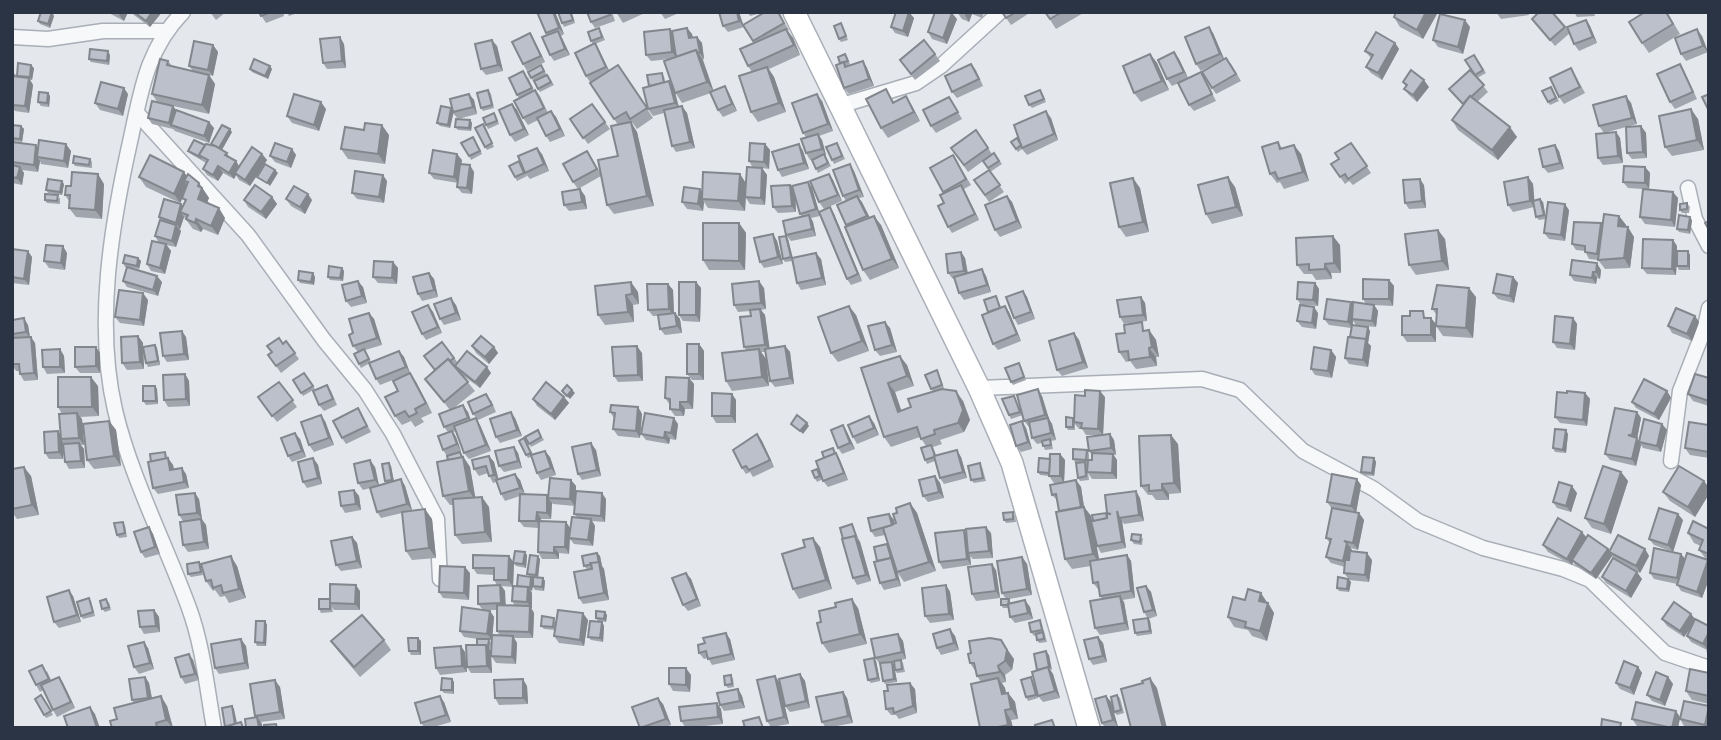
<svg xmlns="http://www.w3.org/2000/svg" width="1721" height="740" font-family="'Space Grotesk',sans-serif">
  <rect width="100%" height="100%" fill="#e4e7ec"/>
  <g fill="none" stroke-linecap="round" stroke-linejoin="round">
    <g stroke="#a9aeb7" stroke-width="17">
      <g id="minor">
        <path d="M183,12C146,50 141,92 130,142C111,227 95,324 115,410C130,475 166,545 189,608C203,646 207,689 214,728"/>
        <path d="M12,37L48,39L103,31H164"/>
        <path d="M839,106L916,83L941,66L1000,12"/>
        <path d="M137,113L248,235L324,340L365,390L393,434L437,519L440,579"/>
        <path d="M1688,188L1695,219L1709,246"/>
        <path d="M979,388L1202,379L1240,390L1303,451L1374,489L1418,521L1483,548L1563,569L1590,580L1665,653L1709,668"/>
        <path d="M1671,461L1680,391L1705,327L1709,308"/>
      </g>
    </g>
    <g stroke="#a9aeb7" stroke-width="24">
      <path id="secondary" d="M794,12L979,388L1012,463L1089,728"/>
    </g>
    <use href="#minor" stroke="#f7f8fa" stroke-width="14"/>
    <use href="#secondary" stroke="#fff" stroke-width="21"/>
  </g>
  <g fill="#a1a5ae" fill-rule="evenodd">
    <path d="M107,12H128L124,21Z"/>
    <path d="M130,12H162L150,27Z"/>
    <path d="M210,12H226L216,20Z"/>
    <path d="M259,12H283L284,16L266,23Z"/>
    <path d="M287,12H300L289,16Z"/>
    <path d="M555,12L564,34L561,36L570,55L554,61L550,55L547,35L546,33Z"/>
    <path d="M572,12L575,23L564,27L562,23Z"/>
    <path d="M612,12L615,21L595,28L591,22Z"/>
    <path d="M616,12H647L623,23Z"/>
    <path d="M660,12H681L665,19Z"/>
    <path d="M739,12L744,27L728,32L723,26Z"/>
    <path d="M748,12H765L750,16Z"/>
    <path d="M778,12L789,30H787L793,38L800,55L769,69L774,77L786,112L758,122L751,112L752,72L748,66L754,43L743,25Z"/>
    <path d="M957,12H984L982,18L972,14L969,22L962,19Z"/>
    <path d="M1002,12H1031L1011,25Z"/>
    <path d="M1045,12H1085L1056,29Z"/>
    <path d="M1396,12H1438L1423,39L1400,27L1394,17Z"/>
    <path d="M1496,12H1528L1529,15L1501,19Z"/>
    <path d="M1574,12H1594L1595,16L1577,17Z"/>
    <path d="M1609,12H1634V13L1610,14Z"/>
    <path d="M1667,12L1680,34L1649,53L1642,43Z"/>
    <path d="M54,16L50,28L40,24L38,21Z"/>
    <path d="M914,18L908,37L895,33L891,27Z"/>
    <path d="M957,19L947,44L932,39L928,32Z"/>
    <path d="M1532,19L1565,27L1570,33L1555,46Z"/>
    <path d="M1586,20L1590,26L1597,43L1579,51L1574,44Z"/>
    <path d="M841,23L848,40L841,42L839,39Z"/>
    <path d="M1470,27L1463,54L1438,47L1433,40Z"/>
    <path d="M687,28L692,34L693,38L697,37L702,43L704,59L702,60L713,91L725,86L729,93L737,111L723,117L718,110L711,93L682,103L675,92L679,107L687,113L695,148L676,152L672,146L664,113L653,116L648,109L649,86L664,76L665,82L669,81L673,87L670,59L651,61L646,55L670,29L672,33Z"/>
    <path d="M601,31L605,40L595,44L599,50L609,70L618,65L653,118L637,129L632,122L631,123L637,132L654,206L614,214L607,205L601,176L578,189L573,182L591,157L601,174L618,156V125L586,76L593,44L591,41Z"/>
    <path d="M530,33L534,40L545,62L527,71L523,64Z"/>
    <path d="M1213,33L1224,59L1231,64L1241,81L1216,94L1212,88L1213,65L1201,71L1196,64Z"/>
    <path d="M1702,36L1708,52L1686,61L1681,54Z"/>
    <path d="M1395,43L1399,49L1382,80L1371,73L1366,67L1371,58L1365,51Z"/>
    <path d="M344,44L346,68L327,69L323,63Z"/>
    <path d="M213,45L218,52L213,76L209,75L215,84L209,114L173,106L176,110L214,128L209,143L175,131L173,129L152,124L148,118L158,103L152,94L168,61L172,66L193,71L189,66Z"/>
    <path d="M497,46L503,71L486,75L481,69Z"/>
    <path d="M1174,52L1179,59L1188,78L1201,72L1205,79L1216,101L1194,111L1189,105L1179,83L1172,86L1167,79Z"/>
    <path d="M845,54L850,64L846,66L847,67L863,61L867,68L874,86L849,94L844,88L840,63Z"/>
    <path d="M935,54L940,61L915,80L900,60Z"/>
    <path d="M1150,54L1157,63L1169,90L1141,102L1134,93Z"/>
    <path d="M110,55L109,65L91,62L89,59Z"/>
    <path d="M1474,55L1486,73L1477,78L1488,92L1477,102L1517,137L1498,160L1458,130L1452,120L1463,105L1449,89L1475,76Z"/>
    <path d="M971,64L976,70L983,86L957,98L952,92Z"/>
    <path d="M541,65L547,75L533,81L528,72Z"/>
    <path d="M34,68L32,80H30L33,85L29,113L15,111L12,107V71L17,76Z"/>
    <path d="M250,69H272L268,79L252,72Z"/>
    <path d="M1684,71L1697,99L1675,109L1670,102Z"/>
    <path d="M547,75L554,85L540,92L538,89Z"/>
    <path d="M1575,75L1585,93L1564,104L1559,97Z"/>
    <path d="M528,77L534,91L535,90L540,96L548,113L551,111L556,117L565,136L550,142L546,136L538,120L528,125L523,118L519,98L517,95Z"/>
    <path d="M1403,82L1429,87L1417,102L1409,95L1404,89L1406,87Z"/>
    <path d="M1551,87L1559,101L1550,105L1548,102Z"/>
    <path d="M886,89L894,102L906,96L912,106L920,121L888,138L881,128Z"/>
    <path d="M488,90L491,94L494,108L483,111L481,108Z"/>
    <path d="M1040,90L1046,102L1032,108L1029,105Z"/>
    <path d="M48,93L50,96L49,107L41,106L38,102Z"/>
    <path d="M128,94L123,116L100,110L95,103Z"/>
    <path d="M469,94L474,100L477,114L458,119L470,120L472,123L471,131L458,130L455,127L458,119L453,113L450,128L440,126L437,123L451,108Z"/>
    <path d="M949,97L962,119L936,133L931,126Z"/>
    <path d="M822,101L833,131L819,136L822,140L826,155L825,156L831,166L818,173L816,169L815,159L810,160L806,153V137L803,133Z"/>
    <path d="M1631,103L1637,124L1626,127L1641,126L1646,133L1647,158L1632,159L1627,153L1626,127L1604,133L1599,126Z"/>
    <path d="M512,104L517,110L529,135L515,142L510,135Z"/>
    <path d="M592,104L610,129L588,144L570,119Z"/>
    <path d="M326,109L319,131L292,123L287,116Z"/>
    <path d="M496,116L499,124L488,129L486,125Z"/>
    <path d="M1051,118L1058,140L1027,155L1022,149L1018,152L1011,142L1020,143Z"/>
    <path d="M1698,119L1704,150L1672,156L1665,147Z"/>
    <path d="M483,124L494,147L487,150L485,147Z"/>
    <path d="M12,125L21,126L24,129L22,142L12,141Z"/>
    <path d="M976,130L992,154L994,153L1002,164L990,172L983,161L968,172L951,148Z"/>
    <path d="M232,132L222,150L227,153L230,158L236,161L239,166L262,154L267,160L250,186L239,180L236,175L234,179L223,173L218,181L207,175L203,169L206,163L191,154L188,151L205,145L213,146L211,144Z"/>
    <path d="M1616,132L1620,138L1623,163L1603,165L1598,158Z"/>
    <path d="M389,135L385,164L348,159L341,149Z"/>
    <path d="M473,137L482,154L471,160L469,156Z"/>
    <path d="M12,142L36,145L38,148L71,151L68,168L41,164L40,161L38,172L22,170L24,173L22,185L12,183Z"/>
    <path d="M1278,142L1282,148L1301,154L1309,181L1284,189L1280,182L1277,183L1270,174Z"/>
    <path d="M1351,143L1371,173L1353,185L1349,181L1345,184L1331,164L1339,159Z"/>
    <path d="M765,144L770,150L769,169L762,168L767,175L765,205L750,204L746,198L745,211L708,208L704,202L703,211L687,209L682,202L700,189L702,192L740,174L746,183L753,168L749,161Z"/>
    <path d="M799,144L803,151L809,169L782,177L778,170Z"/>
    <path d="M1555,145L1559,151L1564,169L1548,173L1543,167Z"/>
    <path d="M839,146L845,159L834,164L832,160Z"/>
    <path d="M292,149L296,155L291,168L275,162L270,156Z"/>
    <path d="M542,154L549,171L530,179L525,173L527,176L517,181L515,177L521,165Z"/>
    <path d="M953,155L971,185L964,189L979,220L952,233L948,227L944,203V193L930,168Z"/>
    <path d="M90,159L92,162V168L75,166L73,163Z"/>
    <path d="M462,160L461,164L474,172L472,194L462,193L457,187L458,183L434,179L429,173Z"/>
    <path d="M1645,167L1650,173L1649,189L1678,198L1675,227L1645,224L1640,217L1643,189L1628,188L1623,182Z"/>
    <path d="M989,170L1004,192L989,202L974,180Z"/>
    <path d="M854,171L864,197L859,198L869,217L881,225L899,268L870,280L863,270L847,227L837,205L846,201L843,196Z"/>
    <path d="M829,174L833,180L842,201L824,209L819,202Z"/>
    <path d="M187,176L199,183L209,198L207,203L225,218L218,235L203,229L201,232L193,229L184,217L180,229H179L181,231L176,247L166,245L171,251L165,274L151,271L147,264L159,243L155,236L161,220L159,217L183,206L185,201L183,198L180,203L146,187L139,177Z"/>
    <path d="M1528,177L1533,184L1534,200L1543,202L1546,219L1539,220L1536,217L1534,207L1513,212L1508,205Z"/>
    <path d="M387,181L384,203L357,199L352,193Z"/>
    <path d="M808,182L812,188L819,212L830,207L834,214L862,281L851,285L847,279L820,216L811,218L813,222L816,236L791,241L786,235L802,217L800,214L795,197L796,212L778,213L773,207L790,185L792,188Z"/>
    <path d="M64,184L62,195L48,193L46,190Z"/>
    <path d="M104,184L102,219L76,217L69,208V201L65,195L71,186Z"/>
    <path d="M1424,185L1426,208L1409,209L1405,203Z"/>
    <path d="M1235,187L1243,216L1212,224L1206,214Z"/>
    <path d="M1140,188L1149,232L1126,237L1119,227Z"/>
    <path d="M580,189L585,196L587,209L569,211L564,205Z"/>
    <path d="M1007,196L1012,202L1022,228L1000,237L995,230Z"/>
    <path d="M272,197L277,204L266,219L248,207L244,200Z"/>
    <path d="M60,198V204L47,203L45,200Z"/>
    <path d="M286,199L312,200L305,214L291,206Z"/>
    <path d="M1687,203L1690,207L1689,213H1682L1680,210Z"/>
    <path d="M1569,210L1565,241L1549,239L1544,233Z"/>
    <path d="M1619,216L1626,225V227L1634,237L1630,268L1605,269L1598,260L1589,259L1585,251L1576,250L1572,244L1601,223L1603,225Z"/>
    <path d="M1692,220L1690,234L1679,232L1677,229Z"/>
    <path d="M739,223L746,233L745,270H709L703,260Z"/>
    <path d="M773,234L777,241L783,264L764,268L760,262Z"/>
    <path d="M786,236L788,239L793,258L821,259L826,285L801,290L797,283L792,261L785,262L783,259Z"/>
    <path d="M1445,239L1449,270L1416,275L1409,265Z"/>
    <path d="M1673,240L1677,246V251H1688L1690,255V270H1679L1677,266V261L1676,275L1647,274L1642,268Z"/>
    <path d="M1340,245L1341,273H1331L1332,279L1316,280L1312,274H1304L1297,265Z"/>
    <path d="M12,249L32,257L29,285L12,283Z"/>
    <path d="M961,252L965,258L968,273L986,276L991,292L964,300L959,293L955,279H953L948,273Z"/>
    <path d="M67,253L65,270L49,268L44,261Z"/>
    <path d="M138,258L141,261L139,269L125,267L123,263Z"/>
    <path d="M393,262L398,268L397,284L378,283L373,277Z"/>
    <path d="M342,268L344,271L343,281L330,280L328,277Z"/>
    <path d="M1601,270L1600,279L1597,278L1596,284L1574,281L1570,275Z"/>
    <path d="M313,273L315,277L314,285L300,283L298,280Z"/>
    <path d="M429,273L434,279L438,297L422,301L418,294Z"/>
    <path d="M1513,277L1518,283L1514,303L1498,299L1493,293Z"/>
    <path d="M1389,280L1394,286L1393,306L1374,305L1378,311L1376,327L1356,325L1353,321V325L1370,331L1368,343L1371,346L1368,367L1349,364L1345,358L1350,337L1351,328L1329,325L1324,319L1351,302L1353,306L1366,304L1363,299Z"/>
    <path d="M123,281L162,282L158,296L127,287Z"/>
    <path d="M696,282L701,288L700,322L683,321L679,315Z"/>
    <path d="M1315,283L1319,289L1318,306L1301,305L1297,299Z"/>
    <path d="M668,284L673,290L674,313H675L680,319L682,333L665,335L660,329L658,316H653L648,310Z"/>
    <path d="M595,286L638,292L639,304L633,305L634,322L605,325L598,315Z"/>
    <path d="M363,287L367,303L351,307L346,301Z"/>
    <path d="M764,288L766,309L761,310L765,315L769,348L785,346L790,352L794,384L775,387L770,381L766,352H761L766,359L769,386L732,391L726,381L746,350L744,347L751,316V311L738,312L734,305Z"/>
    <path d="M1023,291L1027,297L1035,319L1018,325L1014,318Z"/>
    <path d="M996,296L1001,307L1009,312L1021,341L998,350L993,344L988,313Z"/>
    <path d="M1141,297L1145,303L1147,321L1124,324L1120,317Z"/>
    <path d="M1476,297L1473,338L1443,336L1436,326L1437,315L1432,309Z"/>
    <path d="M148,300L144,326L120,323L115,317Z"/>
    <path d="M428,305L433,312L442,333L426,340L422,334Z"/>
    <path d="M456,305L461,320L444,325L440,319Z"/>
    <path d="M369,313L374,319L382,345L365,350L371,362L399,351L404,357L410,373L416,382L432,413L421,418L424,422L415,427L411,421L402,425L395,416L398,391L403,376L380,385L376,379L370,363L361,368L359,364L358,352L353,346V333Z"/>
    <path d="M1318,313L1316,329L1302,327L1297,321Z"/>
    <path d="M856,315L869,351L838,362L831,353Z"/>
    <path d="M1410,316L1428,317L1436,324V342H1407L1402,335Z"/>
    <path d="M1695,316L1699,322L1692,341L1672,333L1668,326Z"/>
    <path d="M1573,318L1577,324L1575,350L1557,348L1553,342Z"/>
    <path d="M12,320L28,325L30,337L35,343L38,380L24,381L20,374V371H16L12,365Z"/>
    <path d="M890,328L897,352L880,356L875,350Z"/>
    <path d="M1147,330H1149L1156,340L1159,357H1156L1157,366L1136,369L1130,361L1126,362L1119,352Z"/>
    <path d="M1074,333L1079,340L1088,368L1062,376L1057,370Z"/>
    <path d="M138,336L143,343V347L155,345L157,348L160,365L148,367L146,363L143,348L144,369L127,370L122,363Z"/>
    <path d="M186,337L189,360L167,362L163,356Z"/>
    <path d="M286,341L299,359L281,373L268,355Z"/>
    <path d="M442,342L458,363L491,373L480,388L461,374L475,391L454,408L468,412L471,420L480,425L491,451L469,459L464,453L456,431L453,432L456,437L461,451L449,456L460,452L470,467L475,498L489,507L492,542L462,544L455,535L453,505H450L443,496L448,460L447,456L443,450L448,432L444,427L450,410L425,379L434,370Z"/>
    <path d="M699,344L704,351V380H692L687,374Z"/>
    <path d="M472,346L494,347L498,353L489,364L476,353Z"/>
    <path d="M96,347L100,353V373H80L75,367Z"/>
    <path d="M60,349L64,356L65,373L47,374L43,367Z"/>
    <path d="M1331,350L1336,357L1332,378L1315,375L1311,369Z"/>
    <path d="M642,353L643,381L618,382L614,376Z"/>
    <path d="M907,365L914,386L895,392L901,411L911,407L933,392L931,389L937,370L944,388L941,389L963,401L970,420L964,432L940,440L942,444L933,447L936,455L961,457L967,478L944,484L940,478L935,461L927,464L925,460L926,446L920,437L891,447L884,437L861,368Z"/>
    <path d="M1021,366L1026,380L1013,385L1011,382Z"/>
    <path d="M304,373L315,389L303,396L301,393Z"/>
    <path d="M185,374L189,381L190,406L168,407L164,400Z"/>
    <path d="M689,378L694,384L693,409H685L684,416H675L670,409V405L665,398Z"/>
    <path d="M1709,378V406L1693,401L1688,394Z"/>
    <path d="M279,382L297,407L277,422L258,397Z"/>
    <path d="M327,385L331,391L337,405L324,411L319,405Z"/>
    <path d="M98,386L99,416L80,417L82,419L84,445H81L84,449L85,468L69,469L65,462L64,444L63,442V459H49L45,453L61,435L62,414L58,407Z"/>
    <path d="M155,386L157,389L158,404L146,405L143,401Z"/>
    <path d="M1667,391L1671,398L1659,420L1636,408L1632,402Z"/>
    <path d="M1567,393H1585L1590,399L1587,426L1560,423L1555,417Z"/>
    <path d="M732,394L736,400V423H716L712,416Z"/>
    <path d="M1014,396L1023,415L1011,419L1009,415Z"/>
    <path d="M1042,396L1049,419L1052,424L1056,440L1051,441L1053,449L1045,450L1042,443L1037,444L1032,438L1030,427H1029L1024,421Z"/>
    <path d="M564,397L569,403L555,420L537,406L533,399Z"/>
    <path d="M1105,397L1103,435L1110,434L1114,440L1116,455H1113L1117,460V479H1092L1088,473L1089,480L1080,481L1078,478L1079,462H1075L1073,459L1087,450L1089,454V460H1092V455L1089,451L1100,435H1086L1082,429H1079L1075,424V430H1068L1066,427L1073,418Z"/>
    <path d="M491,400L496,412L478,420L473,414Z"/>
    <path d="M638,407L642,414L640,438L618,436L613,429L614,418L610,412Z"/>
    <path d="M358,408L371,432L346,444L342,438Z"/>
    <path d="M1637,412L1641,418L1637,439L1639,441L1662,424L1667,430L1661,452L1643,448L1641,445L1636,466L1610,460L1605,454Z"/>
    <path d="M515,418L522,436L500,443L496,437Z"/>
    <path d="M109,421L116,430L121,466L94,469L87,460Z"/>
    <path d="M325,421L334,445L314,452L309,445Z"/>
    <path d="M874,423L879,435L857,444L853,437Z"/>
    <path d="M678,424L676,440L670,439L669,444L646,440L641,434Z"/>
    <path d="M843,425L847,432L855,449L842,454L838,448Z"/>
    <path d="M1709,425V458L1690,455L1685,448Z"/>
    <path d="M1026,428L1032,449L1021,452L1016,446Z"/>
    <path d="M540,434L544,440L531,447L525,437Z"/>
    <path d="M757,434L762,441L774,467L753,477L750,472L746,474L742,468Z"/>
    <path d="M1568,434L1566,453L1555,452L1553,448Z"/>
    <path d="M524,438L533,455L550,457L556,475L541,480L537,473L531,457L528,458L526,455Z"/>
    <path d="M300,439L306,457L292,462L288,456Z"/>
    <path d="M1178,444L1181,493L1169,494V500H1156L1152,495H1148L1141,486Z"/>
    <path d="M514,447L518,453L522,468L504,472L499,466Z"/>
    <path d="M833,448L840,460L848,480L828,487L823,481L824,458Z"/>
    <path d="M596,450L601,476L582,480L578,474Z"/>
    <path d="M1060,454L1065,460L1064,482L1076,480L1081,487L1084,507L1091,516L1092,521L1106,513L1107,514H1108L1107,513L1140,498L1144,521L1124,524L1122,521L1126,548L1101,553L1097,546L1095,538L1099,560L1127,555L1131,561L1135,598L1122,600L1124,602L1129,630L1100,635L1095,628L1102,599L1100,596L1099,589H1098L1093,583L1091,566L1072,569L1065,559L1058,501L1052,495L1062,483H1054L1049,476L1040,475L1038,472L1050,459Z"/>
    <path d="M167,455L168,459L173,465L174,469L186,474L189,488L158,494L153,488Z"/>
    <path d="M489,456L494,462L498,479L520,480L524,494L548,496L571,480L576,486L575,506L553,504L552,503L551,519H541V521L566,522L570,528L577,517L574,514L606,499L605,522L592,521L595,526L593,546L574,544L570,539L569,554L559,553V559H542L538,552L539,528L524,527L519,521L520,496L505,501L501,494L496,482L493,483L488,473L479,476L474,469Z"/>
    <path d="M313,458L318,465L322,484L307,488L303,482Z"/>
    <path d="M1374,458L1376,462L1374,476L1363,475L1361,472Z"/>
    <path d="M391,466L394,481L401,479L405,486L412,510L432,519L436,558L412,560L406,551L402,513L381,518L377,512L370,488L363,490L358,483L375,467L379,485L386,483L385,481Z"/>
    <path d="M982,467L986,481L974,483L971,480Z"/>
    <path d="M12,469L31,476L39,515L17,519L12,512Z"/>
    <path d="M817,469L823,479L817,482L815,478Z"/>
    <path d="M1621,472L1628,481L1611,534L1592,528L1585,518Z"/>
    <path d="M935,476L940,483L944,498L928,502L923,496Z"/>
    <path d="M1704,481L1709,488V494L1695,517L1670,501L1663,492Z"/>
    <path d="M1361,485L1356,513H1359L1364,520L1358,550L1351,548L1352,551L1372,560L1369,582L1349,580L1351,582L1349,592L1339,591L1337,588L1348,578L1344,573L1345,567L1331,563L1326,557L1330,543L1326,538L1332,509L1327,502Z"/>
    <path d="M354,490L359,496L361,510L345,513L341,506Z"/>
    <path d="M1577,493L1571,512L1557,508L1553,502Z"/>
    <path d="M199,499L202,519L206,525L209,549L188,552L183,545V521L179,515Z"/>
    <path d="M910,503L917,513L936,571L904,582L898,573L901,586L884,590L880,583L893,560L894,562L885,535L875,537L871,531L889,514L894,520V524L896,523L897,513Z"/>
    <path d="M1015,515L1016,522L1006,523L1004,520Z"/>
    <path d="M1683,520L1673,552L1654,545L1649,539Z"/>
    <path d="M852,524L860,542L871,581L857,585L853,578L843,539Z"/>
    <path d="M125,525L127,537L119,538L117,535Z"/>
    <path d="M149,527L153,534L160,554L145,558L141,552Z"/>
    <path d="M1709,529V579L1702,598L1681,591L1677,584L1654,579L1650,573L1681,554L1685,559H1706L1699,550L1701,546L1694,543L1688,533Z"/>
    <path d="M964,530L966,534L991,533L993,558L973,559L970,556L971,565L943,569L939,562Z"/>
    <path d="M352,537L357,543L362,568L341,571L336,565Z"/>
    <path d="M1143,538L1142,545L1134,544L1131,540Z"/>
    <path d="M1586,538L1608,549L1610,551L1645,549L1649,556L1640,573L1622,563L1642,579L1631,598L1606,583L1602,577L1613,558L1612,556L1596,579L1576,566L1573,562L1572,565L1548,552L1543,545Z"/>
    <path d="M820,547L832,589L799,599L793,589Z"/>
    <path d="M597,553L600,556L602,566L604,569L609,600L583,604L579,598L592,569H587L584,566Z"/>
    <path d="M527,555L526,568L516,566L514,563L513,586H517L529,576L527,574L540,559L538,577L545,581L544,591L535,590L533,587L532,591H531L532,593L531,609L534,613L533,638H514L517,643L516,664L496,663L491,656L500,636L497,631V610H485L490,611L494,617L492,640H489L491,643L490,650L492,673H471L467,667L477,645L478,639L464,637L460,631L483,610L478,604L497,585L494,580V575L477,574L473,568L509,556L513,562ZM502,586L513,587L512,601L515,606L505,605V591Z"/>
    <path d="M1022,557L1027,564L1032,595L1009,599L1011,603L1030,607L1033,619L1015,623L1010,617L1009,608H1003L1001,605L1006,599L1002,593Z"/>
    <path d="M199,562L201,566L203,575L191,577L188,574Z"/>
    <path d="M237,566L246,598L229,603L225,596L220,597L215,590L213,591L206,581Z"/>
    <path d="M996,570L1000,598L976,601L972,594Z"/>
    <path d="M470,573L469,600L443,598L439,592Z"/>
    <path d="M686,573L691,579L701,606L688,611L683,605Z"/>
    <path d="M946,585L950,592L954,620L930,623L925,616Z"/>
    <path d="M1146,586L1151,592L1157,616L1148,619L1144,612Z"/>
    <path d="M360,591V610H334L332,607L333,612L321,613L319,609L330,599Z"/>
    <path d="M73,596L81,622L59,628L54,622Z"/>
    <path d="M89,598L91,601L95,616L83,619L81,616Z"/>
    <path d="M1245,600L1268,602L1274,613L1267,641L1252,636L1248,630L1234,627L1228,617Z"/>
    <path d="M109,602L111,610L105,612L102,609Z"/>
    <path d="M858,608L867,644L829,653L822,643Z"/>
    <path d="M154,610L159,617L160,632L144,634L140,627Z"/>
    <path d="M605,612L607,615L606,622L598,621L596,618Z"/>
    <path d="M1148,618L1150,621L1152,634L1137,636L1135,633Z"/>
    <path d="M1662,619H1695L1709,626V654L1706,651L1707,650L1691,642L1687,636L1692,626L1684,637L1667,626Z"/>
    <path d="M588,620L584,646L559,643L554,636L555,630L544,629L541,626L556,621Z"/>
    <path d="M1040,620L1042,624L1047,642L1039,643L1037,640L1036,635L1034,636L1031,632Z"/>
    <path d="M265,621L267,625L266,646H257L255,642Z"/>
    <path d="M602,622L604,626L603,642L591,640L588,637Z"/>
    <path d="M898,634L903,641L906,659L901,660L903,663L905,672L897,673L895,670L894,661L892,662L894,665L897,682L885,684L883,681L880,664L875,658Z"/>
    <path d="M955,636L959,650L941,655L937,648Z"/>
    <path d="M1098,637L1103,643L1107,662L1093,665L1089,659Z"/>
    <path d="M730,639L735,660L712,665L708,658L704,659L699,653Z"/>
    <path d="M384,640L391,650L360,677L338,651L331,641Z"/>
    <path d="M421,641V655H411L409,651Z"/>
    <path d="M246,646L249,669L219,674L215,668Z"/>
    <path d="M148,648L154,669L139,674L134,667Z"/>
    <path d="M465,652L467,672L440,675L436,668Z"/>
    <path d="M189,654L193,660L199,680L185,684L181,677Z"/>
    <path d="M1049,655L1051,671L1053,674L1060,698L1043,702L1038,696L1037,670Z"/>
    <path d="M1014,659L1012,670L1005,675L1006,682L1002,683L1005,688L1006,693H1008L1015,702L1018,719L1011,720L1013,728H980L981,682L977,676L976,672L970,663Z"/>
    <path d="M876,661L880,681L871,683L868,680Z"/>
    <path d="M1638,667L1642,673L1634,695L1620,689L1616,683Z"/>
    <path d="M47,671L51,680L59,677L63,683L75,708L57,717L53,710L43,690L40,692L36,685Z"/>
    <path d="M1709,673V704L1692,700L1686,691Z"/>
    <path d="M800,674L805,681L810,708L790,712L785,706Z"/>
    <path d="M691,675L690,692L673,691L669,684Z"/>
    <path d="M775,676L779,682L789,724L771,727L767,721Z"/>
    <path d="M145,677L149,683L152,699L167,706L173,728H112L117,719L134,703L132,700Z"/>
    <path d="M1668,677L1673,684L1665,706L1652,701L1647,695Z"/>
    <path d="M733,678L734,687L728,688L725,685Z"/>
    <path d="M452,679L454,682V694L444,693L441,690Z"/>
    <path d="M1034,681L1038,698L1028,701L1026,697Z"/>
    <path d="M527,686L528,704L499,705L495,698Z"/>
    <path d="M280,687L285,719L261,722L262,724L255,716Z"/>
    <path d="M738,689L742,696L745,708L724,711L720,705Z"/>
    <path d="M915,689L917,713L899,719L896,715H891L886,709Z"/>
    <path d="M843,692L847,698L853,723L826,728L822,722Z"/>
    <path d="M41,695L53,715L46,718L44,715Z"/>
    <path d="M1117,695L1120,698L1124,713L1117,715L1114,712Z"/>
    <path d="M1106,696L1111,702L1118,727L1105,728L1102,723Z"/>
    <path d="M1684,701L1709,728H1694L1684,726L1680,719L1678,728H1646L1637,726L1632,719L1680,717Z"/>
    <path d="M444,702L451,722L430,728H425L421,723Z"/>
    <path d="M717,703L721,709L723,724L686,728L681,721Z"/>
    <path d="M663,704L671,725L664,728H640Z"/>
  </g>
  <g fill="#83868d">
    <path d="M52,12L54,16L50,28L48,24Z"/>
    <path d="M121,12H128L124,21L119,15Z"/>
    <path d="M152,12H162L150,27L146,21Z"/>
    <path d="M553,12H555L564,34L559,28Z"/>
    <path d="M737,12H739L744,27L739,21Z"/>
    <path d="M909,12L914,18L908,37L903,31Z"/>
    <path d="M966,12H971L972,14L969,22L965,15Z"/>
    <path d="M1426,12H1438L1423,39L1417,30Z"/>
    <path d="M952,13L957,19L947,44L943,38Z"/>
    <path d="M1465,20L1470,27L1463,54L1458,47Z"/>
    <path d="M1586,20L1590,26L1597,43L1593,37Z"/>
    <path d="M1209,27L1213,33L1225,61L1220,54Z"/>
    <path d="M687,28L692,34L694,45L689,38Z"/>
    <path d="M670,29L674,36L677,58L672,52Z"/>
    <path d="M786,29L793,38L800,55L794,45Z"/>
    <path d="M1697,29L1702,36L1708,52L1703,46Z"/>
    <path d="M558,31L562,38L570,55L565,49Z"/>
    <path d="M530,33L534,40L545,62L541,56Z"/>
    <path d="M340,37L344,44L346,68L342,61Z"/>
    <path d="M697,37L702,43L704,59L700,53Z"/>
    <path d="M492,40L497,46L503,71L498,65Z"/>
    <path d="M595,43L599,50L610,73L606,67Z"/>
    <path d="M1395,43L1399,49L1382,80L1378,73Z"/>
    <path d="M213,45L218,52L213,76L208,70Z"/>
    <path d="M696,50L703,60L714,92L707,82Z"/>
    <path d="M108,51L110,55L109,65L107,61Z"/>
    <path d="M1174,52L1179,59L1188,78L1184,72Z"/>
    <path d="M1150,54L1157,63L1169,90L1162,81Z"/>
    <path d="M863,61L867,68L874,86L869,79Z"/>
    <path d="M31,65L34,68L32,80L30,77Z"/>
    <path d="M270,66L272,69L268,79L265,76Z"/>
    <path d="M767,67L774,77L786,112L779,103Z"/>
    <path d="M209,75L215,84L209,114L202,105Z"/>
    <path d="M29,78L33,85L29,113L25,106Z"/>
    <path d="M1424,80L1429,87L1417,102L1413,95Z"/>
    <path d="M669,81L674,88L679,109L675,103Z"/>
    <path d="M725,86L729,93L737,111L732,104Z"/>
    <path d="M124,88L128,94L123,116L118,109Z"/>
    <path d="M48,93L50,96L49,107L47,103Z"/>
    <path d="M469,94L474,100L477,114L473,107Z"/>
    <path d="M817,94L822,101L833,131L828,124Z"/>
    <path d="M906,96L912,106L920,121L914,112Z"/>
    <path d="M1626,96L1631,103L1637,124L1632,118Z"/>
    <path d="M321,102L326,109L319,131L314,125Z"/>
    <path d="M512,104L517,110L529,135L524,129Z"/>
    <path d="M173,106L177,112L171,125L173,129L169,123Z"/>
    <path d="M682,106L687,113L695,148L690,142Z"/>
    <path d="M451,108L454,111L450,128L448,125Z"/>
    <path d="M1691,109L1698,119L1704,150L1697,140Z"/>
    <path d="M551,111L556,117L565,136L560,129Z"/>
    <path d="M1046,111L1051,118L1058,140L1054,134Z"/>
    <path d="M470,120L472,123L471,131L469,128Z"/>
    <path d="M209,122L214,128L209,143L204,136Z"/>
    <path d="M631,122L637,132L654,206L647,196Z"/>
    <path d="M382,125L389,135L385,164L378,154Z"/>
    <path d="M21,126L24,129L22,142L20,139Z"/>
    <path d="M1641,126L1646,133L1647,158L1643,152Z"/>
    <path d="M1510,127L1517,137L1498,160L1492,150Z"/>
    <path d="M230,129L232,132L221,151L219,148Z"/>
    <path d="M1616,132L1620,138L1623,163L1618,156Z"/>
    <path d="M818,134L822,140L826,155L822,149Z"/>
    <path d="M66,144L71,151L68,168L64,161Z"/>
    <path d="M765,144L770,150L769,169L764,162Z"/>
    <path d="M799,144L803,151L809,169L804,163Z"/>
    <path d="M36,145L41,151L37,157L40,161L38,172L34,165Z"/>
    <path d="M1294,145L1301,154L1309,181L1303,172Z"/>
    <path d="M1555,145L1559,151L1564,169L1560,163Z"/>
    <path d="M537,148L542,154L549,171L544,164Z"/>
    <path d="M292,149L296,155L291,168L287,162Z"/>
    <path d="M262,154L267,160L250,186L245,180Z"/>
    <path d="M457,154L462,160L458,183L454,177Z"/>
    <path d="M236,161L240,168L234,179L229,173Z"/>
    <path d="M850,164L854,171L864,197L859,190Z"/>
    <path d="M470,165L474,172L472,194L467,188Z"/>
    <path d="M218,166L223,173L218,181L213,175Z"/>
    <path d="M20,167L24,173L22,185L17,178Z"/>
    <path d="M1645,167L1650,173L1649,189L1645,183Z"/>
    <path d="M762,168L767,175L765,205L761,198Z"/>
    <path d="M275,170L278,173L270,186L267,183Z"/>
    <path d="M184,172L191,181L188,182L184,181L188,187L180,203L174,194Z"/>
    <path d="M98,174L104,184L102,219L95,210Z"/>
    <path d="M740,174L746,184L745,211L738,201Z"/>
    <path d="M829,174L833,180L842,201L838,195Z"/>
    <path d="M383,175L387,181L384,203L379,197Z"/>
    <path d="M1228,177L1235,187L1243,216L1236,207Z"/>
    <path d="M1528,177L1533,184L1535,207L1530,201Z"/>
    <path d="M1133,178L1140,188L1149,232L1143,222Z"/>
    <path d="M1420,179L1424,185L1426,208L1422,201Z"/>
    <path d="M62,181L64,184L62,195L60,192Z"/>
    <path d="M808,182L812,188L820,215L816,209Z"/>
    <path d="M199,183L209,198L204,209L198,199V186Z"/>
    <path d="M790,185L795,191L796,212L792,206Z"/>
    <path d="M961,185L965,192L979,220L975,214Z"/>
    <path d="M580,189L585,196L587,209L582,202Z"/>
    <path d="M700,189L705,195L702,199L704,202L703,211L698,204Z"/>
    <path d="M1673,192L1678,198L1675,227L1671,220Z"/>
    <path d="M308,194L312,200L305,214L300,207Z"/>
    <path d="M857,196L862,202L872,222L867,216Z"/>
    <path d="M1007,196L1012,202L1022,228L1017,221Z"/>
    <path d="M272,197L277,204L266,219L261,212Z"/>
    <path d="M1540,199L1543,202L1546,219L1544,215Z"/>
    <path d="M181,204L186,210L180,212L184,217L180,229L176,223Z"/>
    <path d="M1565,204L1569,210L1565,241L1561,235Z"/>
    <path d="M830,207L834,214L862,281L858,274Z"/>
    <path d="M219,208L225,218L218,235L211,226Z"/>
    <path d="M809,215L813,222L816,236L812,229Z"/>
    <path d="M874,216L881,225L899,268L892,259Z"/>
    <path d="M1619,216L1626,225L1625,236L1618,226Z"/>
    <path d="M1690,217L1692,220L1690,234L1688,230Z"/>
    <path d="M196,219L203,229L201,232L195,223Z"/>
    <path d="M739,223L746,233L745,270L739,261Z"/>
    <path d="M1601,223L1606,229L1602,260L1597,254Z"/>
    <path d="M176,225L181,231L176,247L172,241Z"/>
    <path d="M1628,227L1634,237L1630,268L1624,258Z"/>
    <path d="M1438,230L1445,239L1449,270L1442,261Z"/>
    <path d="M773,234L777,241L783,264L778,257Z"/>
    <path d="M786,236L788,239L793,260L791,257Z"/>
    <path d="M1333,236L1340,245L1341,273L1334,263Z"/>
    <path d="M1673,240L1677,246L1676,275L1672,269Z"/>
    <path d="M166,244L171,251L165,274L160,268Z"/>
    <path d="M63,246L67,253L65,270L61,263Z"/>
    <path d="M28,251L32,257L29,285L24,279Z"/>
    <path d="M1688,251L1690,255V270L1688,266Z"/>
    <path d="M961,252L965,258L968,277L964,271Z"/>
    <path d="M816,253L821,259L826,285L822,278Z"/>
    <path d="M138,258L141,261L139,269L137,266Z"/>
    <path d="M393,262L398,268L397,284L392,278Z"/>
    <path d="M1597,263L1601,270L1600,279L1596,272Z"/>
    <path d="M1325,264L1331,273L1332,279L1325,269Z"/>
    <path d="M342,268L344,271L343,281L340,278Z"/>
    <path d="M982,269L986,276L991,292L987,285Z"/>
    <path d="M1593,272L1597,278L1596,284L1592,278Z"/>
    <path d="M313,273L315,277L314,285L311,282Z"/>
    <path d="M429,273L434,279L438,297L434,290Z"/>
    <path d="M157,276L162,282L158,296L153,290Z"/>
    <path d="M1513,277L1518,283L1514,303L1510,296Z"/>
    <path d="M1389,280L1394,286L1393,306L1389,299Z"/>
    <path d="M358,281L363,287L367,303L362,296Z"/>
    <path d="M759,281L764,288L766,309L761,303Z"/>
    <path d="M631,282L638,292L639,304L632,294Z"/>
    <path d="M696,282L701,288L700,322L696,315Z"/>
    <path d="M1315,283L1319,289L1318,306L1313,300Z"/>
    <path d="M668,284L673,290L674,316L669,309Z"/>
    <path d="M1469,288L1476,297L1473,338L1466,328Z"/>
    <path d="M1023,291L1027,297L1035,319L1031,312Z"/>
    <path d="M143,293L148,300L144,326L140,320Z"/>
    <path d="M626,295L633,305L634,322L628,312Z"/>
    <path d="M1141,297L1145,303L1147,321L1143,315Z"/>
    <path d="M451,298L456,305L461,320L456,313Z"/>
    <path d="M1351,302L1355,309L1352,319L1353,321L1352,328L1348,322Z"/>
    <path d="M428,305L433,312L442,333L438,327Z"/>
    <path d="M1374,305L1378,311L1376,327L1372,321Z"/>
    <path d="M849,306L856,315L869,351L862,341Z"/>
    <path d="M1005,306L1009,312L1021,341L1017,334Z"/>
    <path d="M1314,307L1318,313L1316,329L1312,323Z"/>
    <path d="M760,309L765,315L770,351L765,345Z"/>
    <path d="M369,313L374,319L382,345L377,338Z"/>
    <path d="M675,313L680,319L682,333L677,326Z"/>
    <path d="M1695,316L1699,322L1692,341L1687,334Z"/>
    <path d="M24,318L28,325L30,338L26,332Z"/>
    <path d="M1431,318L1436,324V342L1431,335Z"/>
    <path d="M1573,318L1577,324L1575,350L1570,344Z"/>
    <path d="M885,322L890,328L897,352L892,345Z"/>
    <path d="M1368,327L1370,331L1368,343L1371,346L1368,367L1363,360Z"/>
    <path d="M1149,330L1156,340L1159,357L1152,347Z"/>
    <path d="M182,331L186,337L189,360L184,354Z"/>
    <path d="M1074,333L1079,340L1088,368L1083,362Z"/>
    <path d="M138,336L143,343L144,369L140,362Z"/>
    <path d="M31,337L35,343L38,380L34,373Z"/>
    <path d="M699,344L704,351V380L699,374Z"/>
    <path d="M155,345L157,348L160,365L158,361Z"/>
    <path d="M637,346L642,353L643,381L638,375Z"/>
    <path d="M785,346L790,352L794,384L790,378Z"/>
    <path d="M96,347L100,353V373L96,366Z"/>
    <path d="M494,347L498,353L489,364L485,357Z"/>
    <path d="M1149,348L1156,357L1157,366L1150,357Z"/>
    <path d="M60,349L64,356L65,373L60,367Z"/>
    <path d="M759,349L766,359L769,386L762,377Z"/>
    <path d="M1331,350L1336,357L1332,378L1328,371Z"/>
    <path d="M399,351L404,357L410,373L406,367Z"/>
    <path d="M900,356L907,365L914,386L907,376Z"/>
    <path d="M487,367L491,373L480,388L475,382Z"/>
    <path d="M410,373L416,382L432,413L426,403Z"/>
    <path d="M185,374L189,381L190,406L186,399Z"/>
    <path d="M91,377L98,386L99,416L92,407Z"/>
    <path d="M689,378L694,384L693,409L688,402Z"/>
    <path d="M888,383L895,392L905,421L898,412Z"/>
    <path d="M155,386L157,389L158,404L156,401Z"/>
    <path d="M1038,389L1042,396L1049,419L1052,424L1056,440L1051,433L1048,420L1045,415Z"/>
    <path d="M572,390L575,393L570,399L567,396Z"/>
    <path d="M956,391L963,401L970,420L964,432L958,423Z"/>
    <path d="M1100,391L1105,397L1103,435L1098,429Z"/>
    <path d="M1667,391L1671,398L1659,420L1654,414Z"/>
    <path d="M1585,393L1590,399L1587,426L1583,420Z"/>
    <path d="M732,394L736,400V423L731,416Z"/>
    <path d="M564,397L569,403L555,420L551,414Z"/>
    <path d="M680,402L685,409L684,416L680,410Z"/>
    <path d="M463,405L468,412L472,425L468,418Z"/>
    <path d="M638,407L642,414L640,438L636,431Z"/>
    <path d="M511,412L515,418L522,436L517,430Z"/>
    <path d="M1637,412L1641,418L1637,439L1641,445L1636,466L1632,459V435Z"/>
    <path d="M77,413L82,419L84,445L79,438Z"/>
    <path d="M321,415L325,421L334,445L329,438Z"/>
    <path d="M869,416L874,423L879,435L874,428Z"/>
    <path d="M476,418L480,425L491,451L486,445Z"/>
    <path d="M674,418L678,424L676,440L671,433Z"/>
    <path d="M109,421L116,430L121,466L114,456Z"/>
    <path d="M1022,421L1026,428L1032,449L1028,442Z"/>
    <path d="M807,423L809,426L803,434L800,431Z"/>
    <path d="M1662,424L1667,430L1661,452L1657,446Z"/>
    <path d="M843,425L847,432L855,449L850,443Z"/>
    <path d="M1566,430L1568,434L1566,453L1563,450Z"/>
    <path d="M58,431L63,438L61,439L63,442V459L59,452Z"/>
    <path d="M452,431L456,437L461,451L457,444Z"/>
    <path d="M665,432L670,439L669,444L664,438Z"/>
    <path d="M295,433L300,439L306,457L302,451Z"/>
    <path d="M757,434L762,441L774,467L770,460Z"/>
    <path d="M1110,434L1114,440L1116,455L1111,448Z"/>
    <path d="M1171,435L1178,444L1181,493L1174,483Z"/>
    <path d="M79,443L84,449L85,468L81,461Z"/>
    <path d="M591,443L596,450L601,476L597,470Z"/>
    <path d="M514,447L518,453L522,468L518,461Z"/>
    <path d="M957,450L961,457L967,478L963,472Z"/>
    <path d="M545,451L550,457L556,475L551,468Z"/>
    <path d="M460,452L470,467L476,501L469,491Z"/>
    <path d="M836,453L840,460L848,480L844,473Z"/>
    <path d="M1060,454L1065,460L1064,483L1060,476Z"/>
    <path d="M1113,454L1117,460V479L1112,473Z"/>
    <path d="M489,456L494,462L499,481L494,475Z"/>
    <path d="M168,458L173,465L175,476L170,470Z"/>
    <path d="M313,458L318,465L322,484L318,478Z"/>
    <path d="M1374,458L1376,462L1374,476L1372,473Z"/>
    <path d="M370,460L375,467L379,486L375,480Z"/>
    <path d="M389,463L391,466L394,483L392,480Z"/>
    <path d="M24,467L31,476L39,515L32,505Z"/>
    <path d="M182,468L186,474L189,488L184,482Z"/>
    <path d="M1621,472L1628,481L1611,534L1604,524Z"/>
    <path d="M515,474L520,480L525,494L520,488Z"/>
    <path d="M935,476L940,483L944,498L939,492Z"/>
    <path d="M401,479L405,486L412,510L407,504Z"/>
    <path d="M1357,479L1361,485L1356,513L1351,506Z"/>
    <path d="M571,480L576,486L575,506L570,499Z"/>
    <path d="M1076,480L1081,487L1084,507L1091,516L1100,564L1093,554L1081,508Z"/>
    <path d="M1704,481L1709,488V494L1695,517L1688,507Z"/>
    <path d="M1162,484L1169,494V500L1162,490Z"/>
    <path d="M1572,486L1577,493L1571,512L1566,506Z"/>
    <path d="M354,490L359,496L361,510L356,504Z"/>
    <path d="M1136,491L1140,498L1144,521L1139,515Z"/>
    <path d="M195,493L199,499L202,519L197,513Z"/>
    <path d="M602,493L606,499L605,522L601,516Z"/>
    <path d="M547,495L548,498L552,503L551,519L547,513Z"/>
    <path d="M482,497L489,507L492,542L485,532Z"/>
    <path d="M910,503L917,513L936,571L929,562Z"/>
    <path d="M425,509L432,519L436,558L429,548Z"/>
    <path d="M1117,511L1122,521L1126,548L1122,542Z"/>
    <path d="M537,512L541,519V528L536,521Z"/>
    <path d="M1359,513L1364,520L1358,550L1353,543Z"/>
    <path d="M889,514L894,520L896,533L892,526Z"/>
    <path d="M1678,514L1683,520L1673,552L1668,545Z"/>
    <path d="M201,519L206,525L209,549L204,542Z"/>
    <path d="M591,519L595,526L593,546L588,540Z"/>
    <path d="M566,522L570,528L569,554L565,547Z"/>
    <path d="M149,527L153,534L160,554L155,547Z"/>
    <path d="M986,527L991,533L993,558L989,551Z"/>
    <path d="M964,530L968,537V553L970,556L971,565L967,559Z"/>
    <path d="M1582,532L1587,538L1572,560L1573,562L1572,565L1567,559Z"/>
    <path d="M855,536L860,542L871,581L866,575Z"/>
    <path d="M352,537L357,543L362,568L357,561Z"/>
    <path d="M813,538L820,547L832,589L826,580Z"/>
    <path d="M1347,543L1352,550L1348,567L1343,561Z"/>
    <path d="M887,544L889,547L893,560L895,564L901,586L897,579Z"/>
    <path d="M554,547L559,553V559L554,553Z"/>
    <path d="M1608,549L1612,556L1596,579L1591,573Z"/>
    <path d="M1645,549L1649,556L1640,573L1636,566Z"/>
    <path d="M525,552L527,555L526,568L523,564Z"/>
    <path d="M597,553L600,556L602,566L604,569L609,600L604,593Z"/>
    <path d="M1367,553L1372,560L1369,582L1365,575Z"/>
    <path d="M1681,554L1686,560L1681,585L1677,578Z"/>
    <path d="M1127,555L1131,561L1135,598L1131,591Z"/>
    <path d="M231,556L237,566L246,598L239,589Z"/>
    <path d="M509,556L514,563L513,587L508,580Z"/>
    <path d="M538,556L540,559L538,578L536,575Z"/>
    <path d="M1022,557L1027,564L1032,595L1027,589Z"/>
    <path d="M1708,560L1709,579L1702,598L1697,592Z"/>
    <path d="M992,564L996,570L1000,598L996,591Z"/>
    <path d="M465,567L470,573L469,600L464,593Z"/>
    <path d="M1637,572L1642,579L1631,598L1626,591Z"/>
    <path d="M686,573L691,579L701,606L697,599Z"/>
    <path d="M531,577L533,580L532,591L530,588Z"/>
    <path d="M543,578L545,581L544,591L542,587Z"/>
    <path d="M1348,579L1351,582L1349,592L1347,589Z"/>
    <path d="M356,585L360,591V610L355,604Z"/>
    <path d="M500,585L505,591L506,609L501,603Z"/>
    <path d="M946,585L950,592L954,620L949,614Z"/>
    <path d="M1146,586L1151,592L1157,616L1153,610Z"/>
    <path d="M528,587L532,593V609L527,602Z"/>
    <path d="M69,590L73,596L81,622L77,615Z"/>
    <path d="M1261,593L1274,613L1267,641L1260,631L1259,601Z"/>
    <path d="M1120,596L1124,602L1129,630L1125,623Z"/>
    <path d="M852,599L858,608L867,644L860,634Z"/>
    <path d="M1025,600L1030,607L1033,619L1028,613Z"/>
    <path d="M530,606L534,613L533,638L529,632Z"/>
    <path d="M154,610L159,617L160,632L156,626Z"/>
    <path d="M490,611L494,617L492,640L487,634Z"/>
    <path d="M605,612L607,615L606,622L604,619Z"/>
    <path d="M583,613L588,620L584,646L580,640Z"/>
    <path d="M1691,614L1696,620L1684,637L1680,631Z"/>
    <path d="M1148,618L1150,621L1152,634L1150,631Z"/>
    <path d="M265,621L267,625L266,646L264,643Z"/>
    <path d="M602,622L604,626L603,642L600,638Z"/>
    <path d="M950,629L955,636L959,650L954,643Z"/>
    <path d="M1709,632V648L1708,650L1703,644Z"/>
    <path d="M726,633L730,639L735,660L731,654Z"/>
    <path d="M898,634L903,641L906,659L902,652Z"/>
    <path d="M513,636L517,643L516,664L512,657Z"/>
    <path d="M1098,637L1103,643L1107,662L1103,656Z"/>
    <path d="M418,638L421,641V655L418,651Z"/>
    <path d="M241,639L246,646L249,669L245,663Z"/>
    <path d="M1001,640L1014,659L1012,670L1005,661Z"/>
    <path d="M144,642L148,648L154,669L150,663Z"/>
    <path d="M486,645L491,651L492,673L487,666Z"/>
    <path d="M461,646L465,652L467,672L462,666Z"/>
    <path d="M1046,651L1049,655L1052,670L1049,667Z"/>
    <path d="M189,654L193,660L199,680L195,674Z"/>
    <path d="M874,658L876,661L880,681L878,678Z"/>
    <path d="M892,662L894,665L897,682L894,679Z"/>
    <path d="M998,666L1005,675L1006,682L1000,672Z"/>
    <path d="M1048,667L1053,674L1060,698L1055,691Z"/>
    <path d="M1638,667L1642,673L1634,695L1630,688Z"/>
    <path d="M686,668L691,675L690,692L686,685Z"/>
    <path d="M800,674L805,681L810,708L806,701Z"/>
    <path d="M775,676L779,682L789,724L784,717Z"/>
    <path d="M59,677L63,683L75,708L71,702Z"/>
    <path d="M145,677L149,683L153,704L148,698Z"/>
    <path d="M1668,677L1673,684L1665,706L1660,700Z"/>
    <path d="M998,678L1005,688L1008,704L1002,694Z"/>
    <path d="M1150,678L1157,688L1167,728H1163Z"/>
    <path d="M452,679L454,682V694L452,690Z"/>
    <path d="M523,679L527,686L528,704L523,698Z"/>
    <path d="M275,680L280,687L285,719L280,712Z"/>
    <path d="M910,683L915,689L917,713L913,706Z"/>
    <path d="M738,689L742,696L745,708L740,701Z"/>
    <path d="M843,692L847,698L853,723L848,716Z"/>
    <path d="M1008,693L1015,702L1018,719L1011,709Z"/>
    <path d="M161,696L167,706L173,728L166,720Z"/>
    <path d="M440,696L444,702L451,722L446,715Z"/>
    <path d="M1106,696L1111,702L1118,727L1113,720Z"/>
    <path d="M658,698L663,704L671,725L666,719Z"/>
    <path d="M717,703L721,709L723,724L718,717Z"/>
    <path d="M232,706L234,709L238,728L236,726Z"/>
    <path d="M1709,706V728H1707L1705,725Z"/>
    <path d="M90,707L95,714L100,728H97Z"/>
    <path d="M1005,710L1011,720L1013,728H1010L1008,725Z"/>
    <path d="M1676,711L1680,717L1678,728H1672Z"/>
    <path d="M257,717L262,724V728H259Z"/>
  </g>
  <g fill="#bbc0ca" stroke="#83868d" stroke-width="2">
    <path d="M41,12H52L48,24L38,21Z"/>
    <path d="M134,12H152L146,21Z"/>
    <path d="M259,12H271L261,16Z"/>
    <path d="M537,12H553L559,28L546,33Z"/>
    <path d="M558,12H570L573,20L562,23Z"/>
    <path d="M587,12H609L610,15L591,22Z"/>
    <path d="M719,12H737L739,21L723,26Z"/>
    <path d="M765,12H778L784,23L753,41L743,25Z"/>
    <path d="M896,12H909L903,31L891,27Z"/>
    <path d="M935,12L952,13L943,38L928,32Z"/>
    <path d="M1002,12H1016L1006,18Z"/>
    <path d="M1045,12H1062L1050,19Z"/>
    <path d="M1396,12H1426L1417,30L1394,17Z"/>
    <path d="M1539,12H1552L1565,27L1550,40L1532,19Z"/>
    <path d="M1645,12H1666L1673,24L1642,43L1629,22Z"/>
    <path d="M1440,14L1465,20L1458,47L1433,40Z"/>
    <path d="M1586,20L1593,37L1574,44L1567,27Z"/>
    <path d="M841,23L846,36L839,39L834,26Z"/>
    <path d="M1209,27L1220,54L1196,64L1185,37Z"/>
    <path d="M599,28L602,37L591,41L588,32Z"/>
    <path d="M687,28L689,38L697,37L700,53H698L696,50L676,57L672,31Z"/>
    <path d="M670,29L672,52L646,55L644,32Z"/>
    <path d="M786,29L794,45L748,66L740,49Z"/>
    <path d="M1697,29L1703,46L1681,54L1675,38Z"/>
    <path d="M558,31L565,49L550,55L542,37Z"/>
    <path d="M1376,32L1395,43L1378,73L1366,67L1373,55L1365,51Z"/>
    <path d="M530,33L541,56L523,64L512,42Z"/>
    <path d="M340,37L342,61L323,63L320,39Z"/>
    <path d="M492,40L498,65L481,69L475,44Z"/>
    <path d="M924,40L935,54L911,74L900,60Z"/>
    <path d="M194,41L213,45L208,70L189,66Z"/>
    <path d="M595,43L606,67L586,76L575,53Z"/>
    <path d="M90,49L108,51L107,61L89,59Z"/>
    <path d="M696,50L707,82L675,93L664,61Z"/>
    <path d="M1174,52L1184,72L1167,79L1158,60Z"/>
    <path d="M845,54L848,61L840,63L838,57Z"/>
    <path d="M1150,54L1162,81L1134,93L1123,66Z"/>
    <path d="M1474,55L1483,70L1475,75L1465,60Z"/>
    <path d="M1226,58L1236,74L1212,88L1202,72Z"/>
    <path d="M160,59L168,61L167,65L209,75L202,105L152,94Z"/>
    <path d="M254,59L270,66L265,76L250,69Z"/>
    <path d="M863,61L869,79L844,88L836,65L844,62L845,67Z"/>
    <path d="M18,63L31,65L30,77L17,76Z"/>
    <path d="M971,64L979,79L952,92L945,76Z"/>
    <path d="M1680,64L1693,92L1670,102L1657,74Z"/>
    <path d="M541,65L544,71L531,78L528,72Z"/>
    <path d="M618,65L647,108L630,119L626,112L614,119L590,83Z"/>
    <path d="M767,67L779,103L751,112L739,76Z"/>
    <path d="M1571,68L1580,87L1559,97L1550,78Z"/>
    <path d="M1411,70L1424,80L1413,95L1404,89L1407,85L1403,82Z"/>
    <path d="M1470,70L1484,85L1471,97L1470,96L1463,104L1449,89Z"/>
    <path d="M523,71L532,88L517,95L509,78Z"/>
    <path d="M1201,72L1212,94L1189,105L1178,83Z"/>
    <path d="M662,73L664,83L649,86L647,75Z"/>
    <path d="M547,75L551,82L538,89L534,81Z"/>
    <path d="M12,76L29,78L25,106L12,105Z"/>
    <path d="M669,81L675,103L648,109L643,88Z"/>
    <path d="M101,82L124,88L118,109L95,103Z"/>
    <path d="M725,86L732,104L718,110L710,92Z"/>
    <path d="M1551,87L1556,98L1548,102L1542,91Z"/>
    <path d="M886,89L893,103L906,96L914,112L881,128L866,99Z"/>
    <path d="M488,90L492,105L481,108L477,93Z"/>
    <path d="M535,90L544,108L523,118L514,101Z"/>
    <path d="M1040,90L1044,99L1029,105L1025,96Z"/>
    <path d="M39,92L48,93L47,103L38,102Z"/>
    <path d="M294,94L321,102L314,125L287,116Z"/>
    <path d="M469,94L473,107L453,112L450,99Z"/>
    <path d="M817,94L828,124L803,133L792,103Z"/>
    <path d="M1709,94V111L1702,97Z"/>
    <path d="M1470,96L1510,127L1492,150L1452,120Z"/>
    <path d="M1626,96L1632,118L1599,126L1593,105Z"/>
    <path d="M949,97L958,112L931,126L923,110Z"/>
    <path d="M152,101L173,106L169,123L148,118Z"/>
    <path d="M512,104L524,129L510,135L499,110Z"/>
    <path d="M592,104L605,122L583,138L570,119Z"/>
    <path d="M441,106L451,108L448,125L437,123Z"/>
    <path d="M682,106L690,142L672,146L664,110Z"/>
    <path d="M1691,109L1697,140L1665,147L1659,116Z"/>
    <path d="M176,110L209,122L204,136L171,125Z"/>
    <path d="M551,111L560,129L546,136L537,118Z"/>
    <path d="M1046,111L1054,134L1022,148L1014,125Z"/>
    <path d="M494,113L497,121L486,125L483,118Z"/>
    <path d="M456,119L470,120L469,128L455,127Z"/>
    <path d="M631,122L647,196L607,205L598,160L618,156L611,126Z"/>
    <path d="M365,123L382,125L378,154L341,149L345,127L364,130Z"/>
    <path d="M483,124L492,143L485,147L475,128Z"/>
    <path d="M12,125L21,126L20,139L12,138Z"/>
    <path d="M222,125L230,129L219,148L211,144Z"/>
    <path d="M1641,126L1643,152L1627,153L1626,127Z"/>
    <path d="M976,130L988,148L964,165L951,148Z"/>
    <path d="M1616,132L1618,156L1598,158L1596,134Z"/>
    <path d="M818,134L822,149L806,153L801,139Z"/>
    <path d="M473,137L480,151L469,156L461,143Z"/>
    <path d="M1017,138L1021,145L1016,149L1011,142Z"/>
    <path d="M39,140L66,144L64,161L37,157Z"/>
    <path d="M194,140L205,145L199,155L200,157L188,151Z"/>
    <path d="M12,142L36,145L34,165L12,162Z"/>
    <path d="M1278,142L1280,149L1294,145L1303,172L1278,179L1275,172L1270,174L1262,147Z"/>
    <path d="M275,143L292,149L287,162L270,156Z"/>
    <path d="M750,143L765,144L764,162L749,161Z"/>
    <path d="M837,143L842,156L832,160L826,147Z"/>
    <path d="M1351,143L1367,166L1348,179L1345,174L1340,177L1331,164L1339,159L1335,153Z"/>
    <path d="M206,144L215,146L227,153L225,155L236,161L229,173L218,166L213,175L203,169L208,160L199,155Z"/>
    <path d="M799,144L804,163L778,170L772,152Z"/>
    <path d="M1555,145L1560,163L1543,167L1539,149Z"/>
    <path d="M252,147L262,154L245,180L235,173Z"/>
    <path d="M537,148L544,164L525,173L518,156Z"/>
    <path d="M433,150L457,154L454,177L429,173Z"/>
    <path d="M587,151L597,169L573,182L563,164Z"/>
    <path d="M994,153L999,161L988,168L983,161Z"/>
    <path d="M824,154L828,163L816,169L812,160Z"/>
    <path d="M150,155L184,172L174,194L139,177Z"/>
    <path d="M953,155L966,179L943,192L930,168Z"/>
    <path d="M74,156L90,159L89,165L73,163Z"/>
    <path d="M519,161L524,173L515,177L509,166Z"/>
    <path d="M265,164L275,170L267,183L257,177Z"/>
    <path d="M460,164L470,165L467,188L457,187Z"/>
    <path d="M850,164L859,190L843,196L833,170Z"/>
    <path d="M12,165L20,167L17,178L12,177Z"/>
    <path d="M1624,166L1645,167V183L1623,182Z"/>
    <path d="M747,167L762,168L761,198L745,197Z"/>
    <path d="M989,170L1000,185L985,195L974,180Z"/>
    <path d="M355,171L383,175L379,197L352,193Z"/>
    <path d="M72,172L98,174L95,210L69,208L70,195H65L66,186H71Z"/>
    <path d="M703,172L740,174L738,201L702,199Z"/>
    <path d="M188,174L199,183L198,186L202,188L198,199L219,208L211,226L196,219L195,223L186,219L188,215L180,212L186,200L182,198L188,182L184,181Z"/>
    <path d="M829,174L838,195L819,202L810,181Z"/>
    <path d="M1228,177L1236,207L1206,214L1198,185Z"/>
    <path d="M1528,177L1530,201L1508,205L1504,182Z"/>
    <path d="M1133,178L1143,222L1119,227L1110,183Z"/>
    <path d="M48,179L62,181L60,192L46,190Z"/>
    <path d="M1420,179L1422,201L1405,203L1403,180Z"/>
    <path d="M808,182L816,209L800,214L792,186Z"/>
    <path d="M255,185L272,197L261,212L244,200Z"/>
    <path d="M790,185L792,206L773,207L771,186Z"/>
    <path d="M961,185L975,214L948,227L938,206L944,203L940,195Z"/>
    <path d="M294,186L308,194L300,207L286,199Z"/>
    <path d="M684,187L700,189L698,204L682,202Z"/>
    <path d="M580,189L582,202L564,205L562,192Z"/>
    <path d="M1643,189L1673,192L1671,220L1640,217Z"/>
    <path d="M45,194L58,195L57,201L45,200Z"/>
    <path d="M857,196L867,216L846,225L837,205Z"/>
    <path d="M1007,196L1017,221L995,230L985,205Z"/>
    <path d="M164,199L181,204L176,223L159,217Z"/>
    <path d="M1540,199L1544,215L1536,217L1533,201Z"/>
    <path d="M1548,202L1565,204L1561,235L1544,233Z"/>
    <path d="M1687,203V209L1680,210V204Z"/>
    <path d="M830,207L858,274L847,279L819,212Z"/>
    <path d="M1604,214L1619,216L1618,226L1628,227L1624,258L1598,260Z"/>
    <path d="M809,215L812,229L786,235L783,221Z"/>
    <path d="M1679,215L1690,217L1688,230L1677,229Z"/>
    <path d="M874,216L892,259L863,270L845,227Z"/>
    <path d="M160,220L176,225L172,241L155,236Z"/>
    <path d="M1709,221V230L1705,223Z"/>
    <path d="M1574,222L1601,223L1597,254L1585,252V246L1572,244Z"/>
    <path d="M703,223H739V261L703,260Z"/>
    <path d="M1438,230L1442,261L1409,265L1405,234Z"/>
    <path d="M773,234L778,257L760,262L754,238Z"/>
    <path d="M786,236L791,257L783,259L779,237Z"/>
    <path d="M1333,236L1334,263L1325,264V269L1309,270V264L1297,265L1296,238Z"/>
    <path d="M1643,239L1673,240L1672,269L1642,268Z"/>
    <path d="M152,241L166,244L160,268L147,264Z"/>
    <path d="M46,245L63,246L61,263L44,261Z"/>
    <path d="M12,249L28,251L24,279L12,277Z"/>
    <rect x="1677" y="251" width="11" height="15"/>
    <path d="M961,252L964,271L948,273L946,254Z"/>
    <path d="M816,253L822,278L797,283L792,258Z"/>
    <path d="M125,255L138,258L137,266L123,263Z"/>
    <path d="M1572,260L1597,263L1596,272H1593L1592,278L1570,275Z"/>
    <path d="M374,261L393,262L392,278L373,277Z"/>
    <path d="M329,266L342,268L340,278L328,277Z"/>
    <path d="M127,267L157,276L153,290L123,281Z"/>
    <path d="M982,269L987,285L959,293L954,277Z"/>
    <path d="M299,271L313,273L311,282L298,280Z"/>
    <path d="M429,273L434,290L418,294L413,277Z"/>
    <path d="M1497,274L1513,277L1510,296L1493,293Z"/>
    <path d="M1363,279L1389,280V299H1363Z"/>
    <path d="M358,281L362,296L346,301L342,285Z"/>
    <path d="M759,281L761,303L734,305L732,284Z"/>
    <path d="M631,282L632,294L626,295L628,312L598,315L595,286Z"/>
    <rect x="679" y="282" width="17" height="33"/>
    <path d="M1298,282L1315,283L1313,300L1297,299Z"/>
    <path d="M647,284H668L669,309L648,310Z"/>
    <path d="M1437,285L1469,288L1466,328L1436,326L1437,309H1432Z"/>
    <path d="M119,290L143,293L140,320L115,317Z"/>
    <path d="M1023,291L1031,312L1014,318L1006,297Z"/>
    <path d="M996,296L1000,308L988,312L984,300Z"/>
    <path d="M1141,297L1143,315L1120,317L1117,300Z"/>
    <path d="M451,298L456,313L440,319L434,304Z"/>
    <path d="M1327,299L1351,302L1348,322L1324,319Z"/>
    <path d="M1353,302L1374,305L1372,321L1352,319Z"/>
    <path d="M428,305L438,327L422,334L412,312Z"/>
    <path d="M1300,305L1314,307L1312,323L1297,321Z"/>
    <path d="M849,306L862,341L831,353L818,317Z"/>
    <path d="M1005,306L1017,334L993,344L982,315Z"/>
    <path d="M1676,308L1695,316L1687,334L1668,326Z"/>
    <path d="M760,309L765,345L744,347L740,317L751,316L750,310Z"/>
    <path d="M1410,311H1423L1424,318H1431V335H1402V316H1410Z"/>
    <path d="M369,313L377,338L353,346L349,335L353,333L349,319Z"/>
    <path d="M675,313L677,326L660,329L658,315Z"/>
    <path d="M1555,316L1573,318L1570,344L1553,342Z"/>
    <path d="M24,318L26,332L12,334V320Z"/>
    <path d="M885,322L892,345L875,350L868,326Z"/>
    <path d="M1142,322L1143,331L1149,330L1152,347L1149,348L1150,357L1129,360L1128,351L1119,352L1116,334L1125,333L1124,325Z"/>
    <path d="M1352,325L1368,327L1366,340L1350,337Z"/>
    <path d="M182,331L184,354L163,356L160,333Z"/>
    <path d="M1074,333L1083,362L1057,370L1049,341Z"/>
    <path d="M138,336L140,362L122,363L121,337Z"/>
    <path d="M481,336L494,347L485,357L472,346Z"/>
    <path d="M31,337L34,373L20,374L19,364H12V338Z"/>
    <path d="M1348,337L1366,339L1363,360L1345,358Z"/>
    <path d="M279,338L283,344L286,341L295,353L276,366L268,355L272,352L267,346Z"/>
    <path d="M442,342L454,358L450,361L448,359L435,370L424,356Z"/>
    <rect x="687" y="344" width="12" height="30"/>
    <path d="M155,345L158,361L146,363L143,347Z"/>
    <path d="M637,346L638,375L614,376L612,347Z"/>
    <path d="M785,346L790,378L770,381L765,349Z"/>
    <path d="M75,347H96V366L75,367Z"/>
    <path d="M1314,347L1331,350L1328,371L1311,369Z"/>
    <path d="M60,349V367H43L42,350Z"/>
    <path d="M364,349L369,359L359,364L354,354Z"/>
    <path d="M759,349L762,377L726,381L722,353Z"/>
    <path d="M399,351L406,367L376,379L369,363Z"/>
    <path d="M467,351L487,367L475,382L455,366Z"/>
    <path d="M900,356L907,376L888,383L898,412L911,407L908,399L942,389L956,391L963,410L958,423L934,430L935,434L921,439L917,427L884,437L861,368Z"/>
    <path d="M448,359L468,382L444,402L425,379Z"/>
    <path d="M1019,363L1024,377L1011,382L1005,368Z"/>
    <path d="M937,370L942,385L931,389L925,375Z"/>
    <path d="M304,373L313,386L301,393L293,380Z"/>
    <path d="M410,373L426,403L415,409L417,413L409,417L405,411L395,416L385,397L398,391L393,381Z"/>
    <path d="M185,374L186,399L164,400L163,375Z"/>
    <path d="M1695,374L1709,378V401L1688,394Z"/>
    <path d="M58,377H91L92,407H58Z"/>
    <path d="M666,377L689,378L688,402H680V410L670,409V399L665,398Z"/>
    <path d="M1644,379L1667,391L1654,414L1632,402Z"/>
    <path d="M279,382L293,400L272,416L258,397Z"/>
    <path d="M546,382L564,397L551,414L533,399Z"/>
    <path d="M327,385L333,399L319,405L313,391Z"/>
    <path d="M567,385L572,390L567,396L562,391Z"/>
    <path d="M143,386H155L156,401H143Z"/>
    <path d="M1038,389L1045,415L1024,421L1017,395Z"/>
    <path d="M1085,390L1100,391L1098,429L1081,428L1082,423L1074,422L1075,395L1085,396Z"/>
    <path d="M1567,391L1585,393L1583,420L1555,417L1557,392L1567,393Z"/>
    <path d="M712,393L732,394L731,416H712Z"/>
    <path d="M486,394L492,405L473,414L468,402Z"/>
    <path d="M1014,396L1020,412L1009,415L1002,399Z"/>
    <path d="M463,405L468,418L444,427L439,414Z"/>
    <path d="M611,405L638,407L636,431L613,429L615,413L610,412Z"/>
    <path d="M358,408L367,426L342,438L333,421Z"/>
    <path d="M1615,408L1637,412L1632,435H1628L1637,438L1632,459L1605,454Z"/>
    <path d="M511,412L517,430L496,437L490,419Z"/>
    <path d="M77,413L79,438L61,439L59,414Z"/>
    <path d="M645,413L674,418L671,433L665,432L664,438L641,434Z"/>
    <path d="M321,415L329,438L309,445L301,422Z"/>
    <path d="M797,415L807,423L800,431L791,424Z"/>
    <path d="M869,416L874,428L853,437L848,425Z"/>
    <path d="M1066,417L1073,418V427H1066Z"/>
    <path d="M476,418L486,445L464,453L454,426Z"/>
    <path d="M1048,418L1051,433L1032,438L1029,422Z"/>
    <path d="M1644,419L1662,424L1657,446L1639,442Z"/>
    <path d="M109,421L114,456L87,460L83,424Z"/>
    <path d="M1022,421L1028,442L1016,446L1010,425Z"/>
    <path d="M1689,422L1709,425V452L1685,448Z"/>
    <path d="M843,425L850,443L838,448L831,430Z"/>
    <path d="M1555,429L1566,430L1563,450L1553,448Z"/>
    <path d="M538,430L541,437L529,444L525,437Z"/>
    <path d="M58,431L59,452L45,453L44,432Z"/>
    <path d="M452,431L457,444L443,450L438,436Z"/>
    <path d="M295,433L302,451L288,456L281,438Z"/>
    <path d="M757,434L770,460L749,470L746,466L742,468L733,450Z"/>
    <path d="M1110,434L1111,448L1089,451L1087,437Z"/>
    <path d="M1171,435L1174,483L1162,484V490L1149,491V485L1141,486L1139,436Z"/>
    <path d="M524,438L531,453L526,455L519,441Z"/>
    <path d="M1050,439L1051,445L1043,446L1042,441Z"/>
    <path d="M79,443L81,461L65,462L63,444Z"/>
    <path d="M591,443L597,470L578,474L572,447Z"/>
    <path d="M931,445L935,456H934V457L925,460L921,448Z"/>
    <path d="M514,447L518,461L499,466L495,451Z"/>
    <path d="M833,448L835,454L824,458L822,452Z"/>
    <path d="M1073,449L1087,450L1086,460L1073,459Z"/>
    <path d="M957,450L963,472L940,478L934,456Z"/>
    <path d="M545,451L551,468L537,473L531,455Z"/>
    <path d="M165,452L166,459L151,462L150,454Z"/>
    <path d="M460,452L462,458L448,460L447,456Z"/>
    <path d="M836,453L844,473L823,481L816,461Z"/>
    <path d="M1092,453L1113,454L1112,473L1087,472L1088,460H1092Z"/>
    <path d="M1050,454H1060V476H1049Z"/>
    <path d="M489,456L494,475L489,476L486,466L474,469L472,460Z"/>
    <path d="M463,457L469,491L443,496L437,462Z"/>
    <path d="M1363,457L1374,458L1372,473L1361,472Z"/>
    <path d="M168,458L170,470L182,468L184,482L153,488L148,462Z"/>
    <path d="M313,458L318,478L303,482L298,462Z"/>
    <path d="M1039,458L1050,459L1049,473L1038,472Z"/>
    <path d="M370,460L375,480L358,483L354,464Z"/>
    <path d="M1085,462L1086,476L1078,478L1076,463Z"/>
    <path d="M389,463L392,480L385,481L382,464Z"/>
    <path d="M980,463L983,478L971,480L968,466Z"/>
    <path d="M1603,466L1621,472L1604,524L1585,518Z"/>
    <path d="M1679,466L1704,481L1688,507L1663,492Z"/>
    <path d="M24,467L32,505L12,509V469Z"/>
    <path d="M817,469L820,476L815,478L812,471Z"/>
    <path d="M515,474L520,488L501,494L496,480Z"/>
    <path d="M1332,474L1357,479L1351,506L1327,502Z"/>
    <path d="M935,476L939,492L923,496L919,480Z"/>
    <path d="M550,478L571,480L570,499L548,498Z"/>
    <path d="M401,479L407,504L377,512L370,488Z"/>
    <path d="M1076,480L1081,507L1059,511L1056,494L1052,495L1050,485Z"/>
    <path d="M1559,482L1572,486L1566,506L1553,502Z"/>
    <path d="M354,490L356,504L341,506L339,492Z"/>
    <path d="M576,491L602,493L601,516L574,514Z"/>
    <path d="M1136,491L1139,515L1119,518L1117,511L1122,542L1097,546L1091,521L1107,518V514H1111L1107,513L1105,495Z"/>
    <path d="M195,493L197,513L179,515L176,495Z"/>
    <path d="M520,494L547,495V513L537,512L536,521H519Z"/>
    <path d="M482,497L485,532L455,535L453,499Z"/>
    <path d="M910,503L929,562L897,572L883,528L896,523L893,514L897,513L896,508Z"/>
    <path d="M1084,507L1093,554L1065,559L1056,512Z"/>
    <path d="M1332,508L1359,513L1353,543L1344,541L1347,543L1343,561L1326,557L1331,539L1326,538Z"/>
    <path d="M1659,508L1678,514L1668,545L1649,539Z"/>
    <path d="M425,509L429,548L406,551L402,512Z"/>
    <path d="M1013,512V519L1004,520L1003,513Z"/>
    <path d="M1106,513L1107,518L1093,521L1092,515Z"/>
    <path d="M889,514L892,525L871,531L868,518Z"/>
    <path d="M572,517L591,519L588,540L569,538Z"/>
    <path d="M1558,518L1582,532L1567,559L1543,545Z"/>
    <path d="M201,519L204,542L183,545L180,522Z"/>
    <path d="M539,521L566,522L565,547H554V553L538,552Z"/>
    <path d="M1693,521L1709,529V554L1699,550L1703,540L1688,533Z"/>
    <path d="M123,522L125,533L117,535L114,523Z"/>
    <path d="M852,524L856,536L843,539L840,528Z"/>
    <path d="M149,527L155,547L141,552L134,532Z"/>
    <path d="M986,527L989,551L968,553L966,529Z"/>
    <path d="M964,530L967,559L939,562L935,533Z"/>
    <path d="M1132,534L1141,535L1140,542L1131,540Z"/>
    <path d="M1588,535L1608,549L1591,573L1572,560Z"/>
    <path d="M1618,535L1645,549L1636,566L1609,552Z"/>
    <path d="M855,536L866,575L853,578L842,539Z"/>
    <path d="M352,537L357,561L336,565L331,541Z"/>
    <path d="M813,538L826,580L793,589L782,554L805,547L803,540Z"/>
    <path d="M887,544L891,558L877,561L874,547Z"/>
    <path d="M1654,548L1681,554L1677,578L1650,573Z"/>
    <path d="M515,551L525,552L523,564L513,563Z"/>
    <path d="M1350,551L1367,553L1365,575L1344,573L1345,560H1349Z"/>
    <path d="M597,553L599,563H591L592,564L584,566L582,556Z"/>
    <path d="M1687,553L1708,560L1697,592L1677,585Z"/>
    <path d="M473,555L509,556L508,580H494V568H473Z"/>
    <path d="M530,555L538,556L536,575L527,574Z"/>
    <path d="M1127,555L1131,591L1100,596L1098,582L1093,583L1090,561Z"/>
    <path d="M231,556L239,589L223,593L221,585L213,588L211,580L206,581L201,564Z"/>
    <path d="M1022,557L1027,589L1002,593L997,561Z"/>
    <path d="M891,558L897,579L880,583L874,562Z"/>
    <path d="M1613,558L1637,572L1626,591L1602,577Z"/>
    <path d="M199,562L201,572L188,574L187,564Z"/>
    <path d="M599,562L604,593L579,598L574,572L592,569L591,563Z"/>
    <path d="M992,564L996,591L972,594L968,567Z"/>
    <path d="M440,566L465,567L464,593L439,592Z"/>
    <path d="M686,573L697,599L683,605L672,578Z"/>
    <path d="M518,575L531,577L530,588L517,586Z"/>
    <path d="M533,577L543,578L542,587L533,586Z"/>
    <path d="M1338,577L1348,579L1347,589L1337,588Z"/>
    <path d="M330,584L356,585L355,604L330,603Z"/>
    <path d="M500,585L501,603L478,604V586Z"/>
    <path d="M946,585L949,614L925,616L922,588Z"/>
    <path d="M513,586L528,587L527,602L512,601Z"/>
    <path d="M1146,586L1153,610L1144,612L1137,588Z"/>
    <path d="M1248,589L1261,593L1259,601L1268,603L1260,631L1245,627L1246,622L1228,617L1233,597L1245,600Z"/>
    <path d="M69,590L77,615L54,622L47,597Z"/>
    <path d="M1120,596L1125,623L1095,628L1090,601Z"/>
    <path d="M89,598L93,612L81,616L77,602Z"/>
    <path d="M106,599L109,607L102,609L100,601Z"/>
    <rect x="319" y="599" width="11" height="10"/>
    <path d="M852,599L860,634L822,643L817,623L821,622L819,611L836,607L835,603Z"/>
    <path d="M1001,599H1009L1008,605H1001Z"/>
    <path d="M1025,600L1028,613L1010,617L1008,604Z"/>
    <path d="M1674,602L1691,614L1680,631L1662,619Z"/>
    <path d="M497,605L530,606L529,632L497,631Z"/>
    <path d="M462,607L490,611L487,634L460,631Z"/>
    <path d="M154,610L156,626L140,627L138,611Z"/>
    <path d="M558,610L583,613L580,640L554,636Z"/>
    <path d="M596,611L605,612L604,619L596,618Z"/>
    <path d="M362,615L384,640L354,667L331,641Z"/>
    <path d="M542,616L554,618L553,627L541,626Z"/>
    <path d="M1148,618L1150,631L1135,633L1133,620Z"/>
    <path d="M1695,619L1709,626V632L1703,644L1687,636Z"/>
    <path d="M1040,620L1042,630L1031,632L1029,623Z"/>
    <path d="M256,621H265L264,643L255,642Z"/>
    <path d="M590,621L602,622L600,638L588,637Z"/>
    <path d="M950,629L954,643L937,648L933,634Z"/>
    <path d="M1043,632L1044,639L1037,640L1036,634Z"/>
    <path d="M726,633L731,654L708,659L706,651L699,653L698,645L705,643L703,638Z"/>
    <path d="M898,634L902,652L875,658L871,639Z"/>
    <path d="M492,635L513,636L512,657L491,656Z"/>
    <path d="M1098,637L1103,656L1089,659L1084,640Z"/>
    <path d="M408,638H418V651H409Z"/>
    <path d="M990,638L1001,640L1007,650L1005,661L998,666L1000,672L977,676L974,663H970L968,654L971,653L969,641Z"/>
    <path d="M241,639L245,663L215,668L211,644Z"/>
    <path d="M477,639H489L488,647L486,645H477Z"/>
    <path d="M144,642L150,663L134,667L128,646Z"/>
    <path d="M466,645H486L487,666L467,667Z"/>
    <path d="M461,646L462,666L436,668L434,648Z"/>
    <path d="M1046,651L1049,667L1037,670L1034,654Z"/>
    <path d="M189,654L195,674L181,677L175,658Z"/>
    <path d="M874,658L878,678L868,680L864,660Z"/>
    <path d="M901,660L902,669L895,670L894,661Z"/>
    <path d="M1624,661L1638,667L1630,688L1616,683Z"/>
    <path d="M892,662L894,679L883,681L880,663Z"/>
    <path d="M42,665L49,679L36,685L29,671Z"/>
    <path d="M1048,667L1055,691L1038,696L1032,672Z"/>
    <path d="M669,668H686V685L669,684Z"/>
    <path d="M1690,669L1709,673V696L1686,691Z"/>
    <path d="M1656,672L1668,677L1660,700L1647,695Z"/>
    <path d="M800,674L806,701L785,706L779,679Z"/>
    <path d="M731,675L732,684L725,685L724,676Z"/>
    <path d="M775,676L784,717L767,721L757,680Z"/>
    <path d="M59,677L71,702L53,710L41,685Z"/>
    <path d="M145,677L148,698L132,700L129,679Z"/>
    <path d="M1031,677L1036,695L1026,697L1021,680Z"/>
    <path d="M442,678L452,679V690H441Z"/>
    <path d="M998,678L1002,694L1008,693L1011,709L1005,710L1008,725L993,728H980L971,684Z"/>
    <path d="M1150,678L1163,728H1131L1121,689L1143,683L1142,681Z"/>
    <path d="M523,679V698H495L494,680Z"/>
    <path d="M275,680L280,712L255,716L250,684Z"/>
    <path d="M910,683L913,706L894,713L893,708L886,709L884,691H888L887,685Z"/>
    <path d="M738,689L740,701L720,705L717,693Z"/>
    <path d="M843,692L848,716L822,722L816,697Z"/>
    <path d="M41,695L51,711L44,715L35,699Z"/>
    <path d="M1117,695L1121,710L1114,712L1111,697Z"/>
    <path d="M161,696L166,720L156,723L157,728H112L110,721L117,719L114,708Z"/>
    <path d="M440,696L446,715L421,723L415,703Z"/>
    <path d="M1106,696L1113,720L1102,723L1095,699Z"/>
    <path d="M658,698L666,719L640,728L632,707Z"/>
    <path d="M1684,701L1709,706L1705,725L1680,719Z"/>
    <path d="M1636,702L1676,711L1672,728L1632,719Z"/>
    <path d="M717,703L718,717L681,721L679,707Z"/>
    <path d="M232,706L235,724L225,727L222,708Z"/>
    <path d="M90,707L97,728H68L64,716Z"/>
    <path d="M257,717L259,728H246L245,719Z"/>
    <path d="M759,717L763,728H745L743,721Z"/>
    <path d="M1602,719L1621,723L1620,728H1601Z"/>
    <path d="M1052,720L1055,728H1036L1035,725Z"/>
    <path d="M241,722L243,728H221Z"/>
    <path d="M276,724L277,728H264V725Z"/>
  </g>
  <rect width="1721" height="740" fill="none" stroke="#2b3445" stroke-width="28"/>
</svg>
